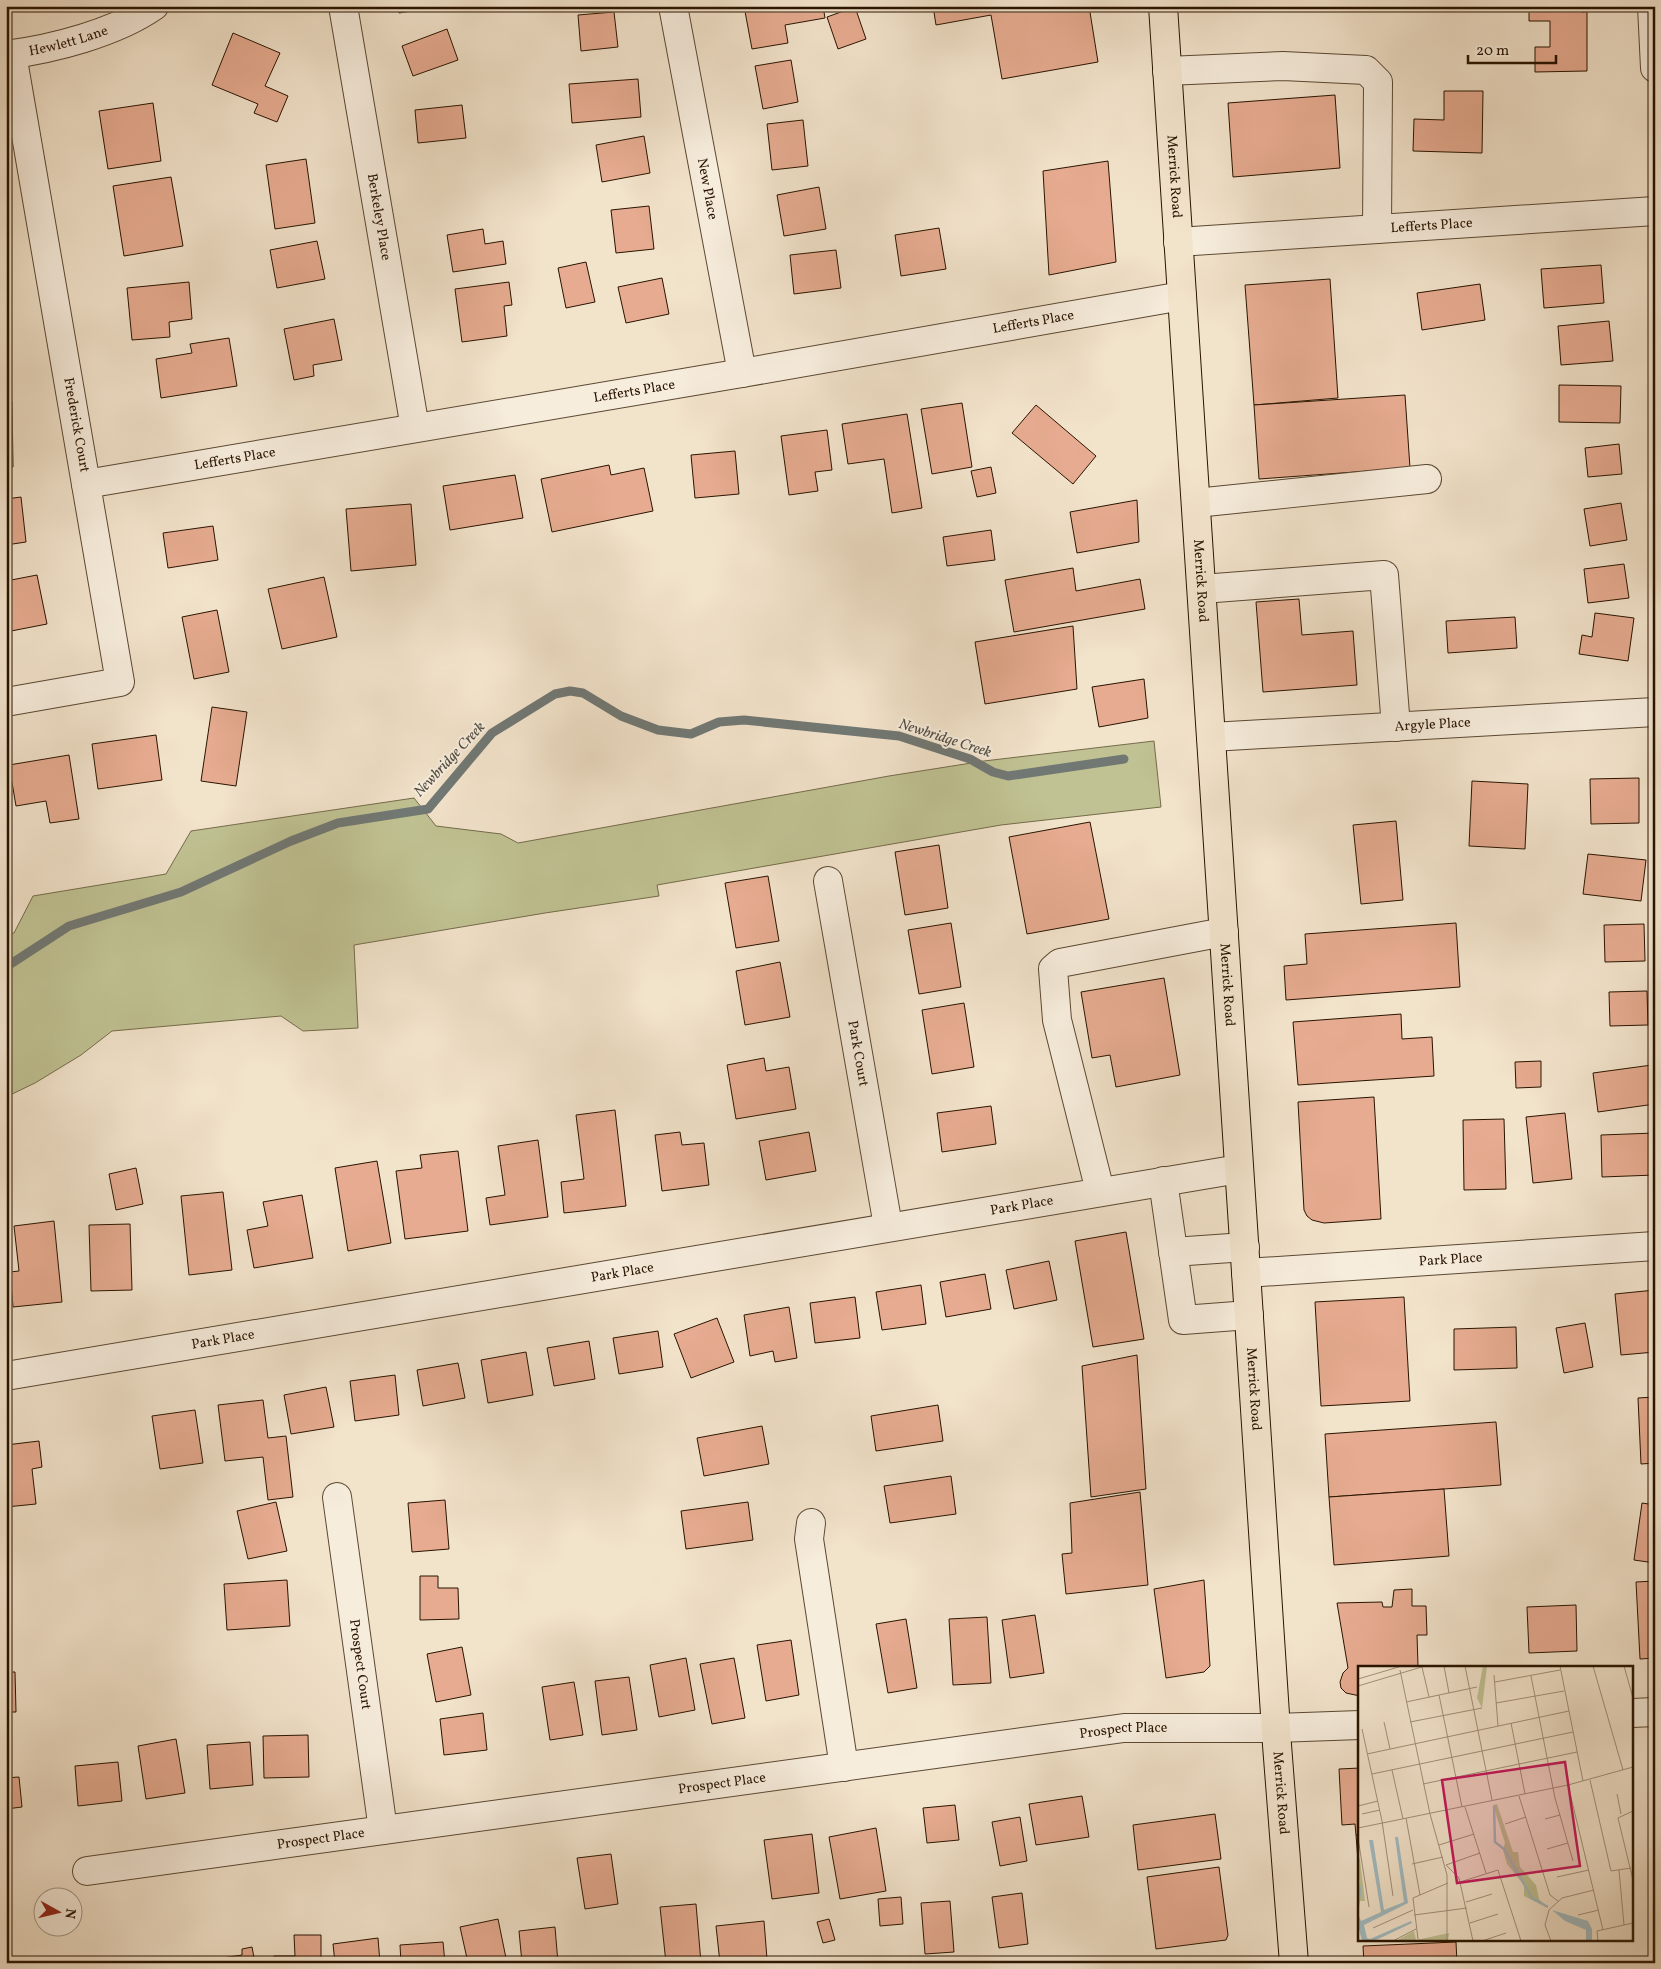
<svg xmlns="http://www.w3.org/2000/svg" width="1661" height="1969" font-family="Vollkorn,serif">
  <rect width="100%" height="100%" fill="#f2e3cb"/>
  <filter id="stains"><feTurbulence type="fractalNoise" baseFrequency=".004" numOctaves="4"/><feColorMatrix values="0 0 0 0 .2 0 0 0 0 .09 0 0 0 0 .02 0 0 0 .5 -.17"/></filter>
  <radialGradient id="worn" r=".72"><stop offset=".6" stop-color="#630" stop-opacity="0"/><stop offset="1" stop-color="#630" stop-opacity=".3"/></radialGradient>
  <path fill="#c0c293" stroke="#746b4a" d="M1154,741L1161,807L1001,825L657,885L659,896L545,913L354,945L358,1028L303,1031L281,1016L112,1031L81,1055L35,1083L6,1097V935L14,933L33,896L166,874L191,831L414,798L436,826L501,834L518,843L889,776L984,761Z"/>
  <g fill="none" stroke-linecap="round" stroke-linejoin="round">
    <path stroke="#717874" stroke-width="9" d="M6,967L69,926L181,892L291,841L338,823L428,809L492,733L555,694L570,691L583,693L621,716L658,730L691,734L719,722L744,720L899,736L970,759L993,772L1008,776L1124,759"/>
  </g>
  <g fill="#e6ab90" stroke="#291400">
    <path d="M398,6H440L399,13Z"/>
    <path d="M744,6H823L825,18L785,25L788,43L752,49Z"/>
    <path d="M933,6H1089L1098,62L1002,79L991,15L936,25Z"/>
    <path d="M1529,6H1581V12H1587V71L1535,72V47H1550V21H1529Z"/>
    <path d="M855,7L866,39L838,49L827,17Z"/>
    <path d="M614,12L618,47L581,51L578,15Z"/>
    <path d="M447,29L458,60L413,76L402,46Z"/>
    <path d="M233,33L280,53L265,86L288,96L277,122L254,113L258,104L212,85Z"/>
    <path d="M791,60L798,102L763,109L755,66Z"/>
    <path d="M638,79L641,117L572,123L569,84Z"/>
    <path d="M1444,91H1483L1482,153L1413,151L1414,119L1444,120Z"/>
    <path d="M1335,95L1340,168L1233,177L1228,103Z"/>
    <path d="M153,103L161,161L108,169L99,111Z"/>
    <path d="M462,105L466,138L418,143L415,110Z"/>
    <path d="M803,120L808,166L772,170L767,124Z"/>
    <path d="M644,136L650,173L602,182L596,145Z"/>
    <path d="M306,159L315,223L275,229L266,165Z"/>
    <path d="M1108,161L1116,262L1049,275L1043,171Z"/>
    <path d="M171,177L183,246L124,256L113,186Z"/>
    <path d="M819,187L826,229L784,236L777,195Z"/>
    <path d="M649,206L654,249L616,253L611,210Z"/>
    <path d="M939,228L946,269L901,276L895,235Z"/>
    <path d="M483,229L485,244L503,241L506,264L453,272L447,235Z"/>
    <path d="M317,241L325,279L277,288L270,250Z"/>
    <path d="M836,250L841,288L794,294L790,255Z"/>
    <path d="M586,262L595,302L566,308L558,268Z"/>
    <path d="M1601,265L1604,303L1544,308L1541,269Z"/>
    <path d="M662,278L669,314L626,323L618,287Z"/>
    <path d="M1330,279L1338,398L1254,405L1245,285Z"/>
    <path d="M189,282L192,319L169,322L170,337L132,340L127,288Z"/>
    <path d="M509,282L512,305L504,306L507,336L462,342L455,289Z"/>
    <path d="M1480,284L1485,320L1422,330L1417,293Z"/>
    <path d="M334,319L342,360L313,365L314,376L294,380L284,329Z"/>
    <path d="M1609,321L1613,361L1561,365L1558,326Z"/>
    <path d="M229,338L237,386L161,398L156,359L192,353L190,344Z"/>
    <path d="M1559,385L1621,386L1620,423L1559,422Z"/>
    <path d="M1405,395L1410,468L1259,479L1254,405Z"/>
    <path d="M12,401L13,467H6V402Z"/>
    <path d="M962,403L972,467L932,474L921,409Z"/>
    <path d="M1036,405L1096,456L1073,484L1012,433Z"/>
    <path d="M907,414L922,508L892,513L884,459L848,464L842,424Z"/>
    <path d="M827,430L832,470L815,472L818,491L789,495L781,436Z"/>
    <path d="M1619,444L1622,474L1588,477L1585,448Z"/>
    <path d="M735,451L739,494L695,498L691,455Z"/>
    <path d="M609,465L611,475L644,468L653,511L552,532L541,479Z"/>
    <path d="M991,467L996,493L977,497L971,471Z"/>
    <path d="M515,475L523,518L450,530L443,486Z"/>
    <path d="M21,497L26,542L6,545V499Z"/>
    <path d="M1137,500L1139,542L1077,553L1070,512Z"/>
    <path d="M1621,503L1627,540L1590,546L1584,509Z"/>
    <path d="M411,504L416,565L351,571L346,509Z"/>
    <path d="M213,526L218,560L168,568L163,533Z"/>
    <path d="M991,530L995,560L947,566L943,537Z"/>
    <path d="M1624,564L1629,598L1588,603L1584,569Z"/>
    <path d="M1073,568L1076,591L1140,579L1145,609L1014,632L1005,580Z"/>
    <path d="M37,575L47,624L6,632V581Z"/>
    <path d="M324,577L337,637L282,649L268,589Z"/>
    <path d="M1299,599L1302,635L1353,631L1357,685L1263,692L1256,602Z"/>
    <path d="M217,610L229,672L194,679L182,617Z"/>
    <path d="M1595,613L1634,618L1628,661L1579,654L1582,635L1592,637Z"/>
    <path d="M1515,617L1517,648L1448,653L1446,621Z"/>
    <path d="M1073,626L1077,689L985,704L975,642Z"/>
    <path d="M1144,679L1148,718L1099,727L1092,687Z"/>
    <path d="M212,707L247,712L236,786L201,781Z"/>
    <path d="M156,735L162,780L98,789L92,744Z"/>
    <path d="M69,755L79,819L50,823L46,801L16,806L9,765Z"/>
    <path d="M1639,778V823L1591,824L1590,779Z"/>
    <path d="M1472,781L1528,784L1525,849L1469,846Z"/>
    <path d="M1396,821L1403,900L1361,904L1353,825Z"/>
    <path d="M1090,822L1109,919L1027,934L1009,837Z"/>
    <path d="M939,845L948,908L905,915L895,852Z"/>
    <path d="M1588,854L1646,860L1641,901L1583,894Z"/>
    <path d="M768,876L779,941L736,948L725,883Z"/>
    <path d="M951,923L961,987L919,994L908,930Z"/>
    <path d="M1456,923L1460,987L1286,1000L1284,966L1307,964L1305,934Z"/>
    <path d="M1644,924L1645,961L1605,962L1604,925Z"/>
    <path d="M780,962L790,1017L745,1025L736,971Z"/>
    <path d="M1164,978L1180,1075L1116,1087L1110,1055L1092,1058L1081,992Z"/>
    <path d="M1647,991L1648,1025L1610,1026L1609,992Z"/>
    <path d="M964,1003L974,1067L932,1074L922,1010Z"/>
    <path d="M1401,1014L1402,1039L1432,1037L1434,1076L1298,1085L1293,1022Z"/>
    <path d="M764,1058L766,1071L789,1067L796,1109L736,1119L727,1065Z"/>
    <path d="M1541,1061V1087L1516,1088L1515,1062Z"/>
    <path d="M1652,1065L1655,1104L1598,1112L1593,1073Z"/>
    <path d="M1374,1097L1381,1219L1324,1223L1312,1220L1307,1216L1304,1210L1298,1102Z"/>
    <path d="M991,1106L996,1144L942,1152L937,1113Z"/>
    <path d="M615,1110L626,1206L564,1213L561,1182L584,1179L576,1115Z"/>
    <path d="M1565,1113L1572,1179L1533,1183L1526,1117Z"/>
    <path d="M1504,1119L1506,1189L1464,1190L1463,1120Z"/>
    <path d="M680,1132L682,1145L704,1143L709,1185L662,1191L655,1135Z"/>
    <path d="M809,1132L816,1171L766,1180L759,1141Z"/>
    <path d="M1655,1133V1175L1602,1177L1601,1135Z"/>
    <path d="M538,1140L548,1217L490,1225L486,1198L505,1195L498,1146Z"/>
    <path d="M458,1151L468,1231L405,1239L396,1171L422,1168L420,1155Z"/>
    <path d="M377,1161L391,1243L348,1251L335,1168Z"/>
    <path d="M136,1168L143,1204L116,1210L109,1174Z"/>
    <path d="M223,1192L232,1270L189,1275L181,1196Z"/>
    <path d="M302,1195L313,1258L254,1268L247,1230L268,1226L263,1202Z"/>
    <path d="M54,1221L62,1302L13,1307L10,1272L19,1271L14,1226Z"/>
    <path d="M130,1224L132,1290L91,1291L89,1225Z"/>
    <path d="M1126,1232L1144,1339L1093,1347L1075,1241Z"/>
    <path d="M1049,1261L1057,1300L1014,1309L1006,1270Z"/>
    <path d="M985,1274L991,1309L946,1317L940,1282Z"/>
    <path d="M921,1285L926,1324L882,1330L876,1292Z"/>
    <path d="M1655,1290V1352L1621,1355L1615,1294Z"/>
    <path d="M855,1297L860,1338L815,1343L810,1303Z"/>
    <path d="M1404,1297L1410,1401L1321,1406L1315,1302Z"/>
    <path d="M789,1307L797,1358L775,1362L773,1351L750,1356L744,1315Z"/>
    <path d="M717,1318L734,1362L691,1378L674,1334Z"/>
    <path d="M1585,1323L1593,1367L1564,1373L1556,1328Z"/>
    <path d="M1516,1327L1517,1368L1454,1370V1329Z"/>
    <path d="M658,1331L663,1367L619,1374L613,1338Z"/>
    <path d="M589,1341L595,1379L554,1386L547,1348Z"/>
    <path d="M526,1352L533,1395L488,1403L481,1360Z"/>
    <path d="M1137,1355L1146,1489L1091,1497L1082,1366Z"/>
    <path d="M458,1363L465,1398L423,1406L417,1370Z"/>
    <path d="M395,1375L399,1415L355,1421L350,1381Z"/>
    <path d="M326,1387L334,1427L291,1434L284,1395Z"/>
    <path d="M1655,1397V1463L1641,1464L1638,1398Z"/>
    <path d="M263,1400L268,1438L286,1436L293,1497L268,1500L263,1457L225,1461L218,1405Z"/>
    <path d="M938,1405L943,1441L876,1451L871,1416Z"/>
    <path d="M195,1410L203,1463L160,1469L152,1416Z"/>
    <path d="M1496,1422L1501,1485L1329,1497L1325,1434Z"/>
    <path d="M762,1426L769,1464L704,1476L697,1438Z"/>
    <path d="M39,1441L42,1467L32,1469L36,1504L6,1507V1445Z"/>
    <path d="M951,1476L956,1514L890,1523L884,1486Z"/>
    <path d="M1444,1489L1449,1556L1334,1565L1329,1497Z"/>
    <path d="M1140,1492L1148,1585L1066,1594L1062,1554L1072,1553L1070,1503Z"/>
    <path d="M445,1500L449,1549L412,1552L408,1503Z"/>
    <path d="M276,1502L287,1551L248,1559L237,1511Z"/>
    <path d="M748,1502L753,1540L686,1549L681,1511Z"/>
    <path d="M1642,1503L1655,1505V1563L1634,1560Z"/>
    <path d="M420,1576H438V1588H458L459,1619L420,1620Z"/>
    <path d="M287,1580L290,1626L227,1630L224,1584Z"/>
    <path d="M1204,1580L1210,1666L1204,1672L1166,1678L1154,1589Z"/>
    <path d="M1655,1581V1658L1640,1659L1636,1582Z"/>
    <path d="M1412,1589V1606H1426L1427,1635H1417L1418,1666L1360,1668V1696L1346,1693L1341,1688L1340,1682L1343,1673L1348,1668L1337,1603L1382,1602L1383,1607H1392L1394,1590Z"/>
    <path d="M1576,1605L1577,1651L1529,1653L1527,1607Z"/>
    <path d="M1035,1615L1044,1673L1010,1678L1002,1620Z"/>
    <path d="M987,1617L991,1683L953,1685L949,1619Z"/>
    <path d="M906,1619L917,1688L888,1693L876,1624Z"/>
    <path d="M791,1640L799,1695L766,1701L757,1645Z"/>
    <path d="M462,1647L471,1695L436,1702L427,1654Z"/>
    <path d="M686,1658L695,1710L659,1717L650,1665Z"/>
    <path d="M734,1658L745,1718L712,1724L700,1664Z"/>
    <path d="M6,1672H15L16,1712H6Z"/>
    <path d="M629,1677L637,1730L602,1735L595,1681Z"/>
    <path d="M574,1682L583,1735L550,1740L542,1687Z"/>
    <path d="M483,1713L487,1750L444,1755L440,1719Z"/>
    <path d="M308,1735L309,1777L264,1778L263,1736Z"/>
    <path d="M176,1739L185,1793L146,1799L138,1746Z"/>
    <path d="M250,1742L253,1785L210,1789L207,1745Z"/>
    <path d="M118,1762L122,1801L78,1806L75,1766Z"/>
    <path d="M1360,1768V1835H1356L1355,1824L1342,1825L1339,1769Z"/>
    <path d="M19,1777L22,1807L6,1809V1778Z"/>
    <path d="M1082,1796L1089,1837L1036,1845L1029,1804Z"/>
    <path d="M955,1805L959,1840L927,1843L923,1808Z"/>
    <path d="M1215,1814L1221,1859L1138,1870L1133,1825Z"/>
    <path d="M1020,1817L1027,1861L1000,1866L992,1822Z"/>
    <path d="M876,1828L886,1891L840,1899L829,1837Z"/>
    <path d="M812,1834L819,1893L772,1899L764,1840Z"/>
    <path d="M1356,1835H1360V1873H1359Z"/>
    <path d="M611,1854L618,1904L585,1909L577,1858Z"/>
    <path d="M1219,1867L1228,1935L1226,1940L1156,1949L1147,1877Z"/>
    <path d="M1022,1893L1028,1944L999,1948L992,1897Z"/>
    <path d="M901,1897L903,1924L880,1926L878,1899Z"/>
    <path d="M950,1901L954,1952L925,1954L921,1903Z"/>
    <path d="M696,1904L701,1963H666L660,1907Z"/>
    <path d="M498,1919L507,1963H468L460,1927Z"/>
    <path d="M829,1919L835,1940L823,1943L817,1922Z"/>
    <path d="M764,1921L767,1959L720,1963L716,1926Z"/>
    <path d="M555,1927L558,1963H522L519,1931Z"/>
    <path d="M294,1935H321V1963H274V1956H295Z"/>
    <path d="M378,1938L380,1963H335L333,1944Z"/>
    <path d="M443,1942L445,1963H401L400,1945Z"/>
    <path d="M1456,1942L1457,1963H1364L1363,1946Z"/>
    <path d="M252,1947L255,1963H203V1961L242,1955V1949Z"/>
    <path d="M124,1958V1963H87V1961Z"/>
  </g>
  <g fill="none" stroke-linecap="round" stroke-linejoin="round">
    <g stroke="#5b4833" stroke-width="30">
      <g id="minor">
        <path id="s1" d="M343,6L415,428"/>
        <path id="s2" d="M673,6L742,373"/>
        <path d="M1652,6L1655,68"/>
        <path id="s3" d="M6,55C53,49 115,33 154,6"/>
        <path d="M1167,71L1283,66L1366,70L1378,82L1377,229"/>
        <path id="s4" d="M1178,242L1655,211"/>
        <path id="s5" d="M86,484L742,373L1182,296"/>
        <path d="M1196,503L1427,479"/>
        <path d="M1202,589L1384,575L1396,727"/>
        <path d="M6,702L120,682L12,54"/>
        <path id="s6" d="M1211,737L1655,712"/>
        <path id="s7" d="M828,881L888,1226"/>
        <path d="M1163,1181L1183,1320L1249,1315"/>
        <path d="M1100,1191L1057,1020L1053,969L1060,963L1224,932"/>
        <path d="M1173,1252L1245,1247"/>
        <path id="s8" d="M1246,1273L1655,1246"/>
        <path id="s9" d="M6,1376L1239,1169"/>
        <path id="s10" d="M337,1497L383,1830"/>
        <path d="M811,1523L809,1539L844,1767"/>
        <path d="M1632,1713L1655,1712"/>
        <path id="s11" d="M87,1871L1124,1728H1276L1360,1725"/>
      </g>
    </g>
    <g stroke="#291400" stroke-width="30">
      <g id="major">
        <path id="s12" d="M1163,6L1277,1745L1294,1963"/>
      </g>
    </g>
    <use href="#minor" stroke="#f7eddd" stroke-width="28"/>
    <use href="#major" stroke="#f2e3cb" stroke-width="28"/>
  </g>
  <g text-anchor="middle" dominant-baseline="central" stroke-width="4" stroke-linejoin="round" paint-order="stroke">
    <g font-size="14" fill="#291400" stroke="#f7eddd">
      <text stroke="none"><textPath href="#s3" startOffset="64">Hewlett Lane</textPath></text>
      <text stroke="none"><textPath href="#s12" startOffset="171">Merrick Road</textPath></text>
      <text stroke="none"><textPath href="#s2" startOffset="186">New Place</textPath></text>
      <text stroke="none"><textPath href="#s1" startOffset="214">Berkeley Place</textPath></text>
      <text stroke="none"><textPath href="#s4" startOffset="254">Lefferts Place</textPath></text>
      <text stroke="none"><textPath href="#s5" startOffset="961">Lefferts Place</textPath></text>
      <text stroke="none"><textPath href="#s5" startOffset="556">Lefferts Place</textPath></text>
      <text transform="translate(76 425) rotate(80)">Frederick Court</text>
      <text stroke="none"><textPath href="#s5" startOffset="151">Lefferts Place</textPath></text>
      <text stroke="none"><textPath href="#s12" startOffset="576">Merrick Road</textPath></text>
      <text stroke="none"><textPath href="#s6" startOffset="222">Argyle Place</textPath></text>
      <text stroke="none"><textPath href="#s12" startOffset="981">Merrick Road</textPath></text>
      <text stroke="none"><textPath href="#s7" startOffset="175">Park Court</textPath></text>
      <text stroke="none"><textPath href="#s9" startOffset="1030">Park Place</textPath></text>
      <text stroke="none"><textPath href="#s8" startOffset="205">Park Place</textPath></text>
      <text stroke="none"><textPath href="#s9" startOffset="625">Park Place</textPath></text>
      <text stroke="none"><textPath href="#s9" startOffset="220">Park Place</textPath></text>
      <text stroke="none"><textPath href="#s12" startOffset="1386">Merrick Road</textPath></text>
      <text stroke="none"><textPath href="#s10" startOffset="169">Prospect Court</textPath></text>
      <text stroke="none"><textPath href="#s11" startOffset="1046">Prospect Place</textPath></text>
      <text stroke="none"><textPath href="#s11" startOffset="641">Prospect Place</textPath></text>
      <text stroke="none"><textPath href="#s12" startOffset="1791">Merrick Road</textPath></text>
      <text stroke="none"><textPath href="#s11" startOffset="236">Prospect Place</textPath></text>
    </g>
    <g font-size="15" font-style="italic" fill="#534e44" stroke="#f7eddd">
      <text transform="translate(945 739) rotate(18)">Newbridge Creek</text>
      <text transform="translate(450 760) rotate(-47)">Newbridge Creek</text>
    </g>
  </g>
  <g transform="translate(1358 1666)">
    <rect width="275" height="275" fill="#f2e3cb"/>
    <path d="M125,0H129L124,42L119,32ZM139,138L155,186H160L162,201L178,219L181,233L190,242L166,230V219L149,198L145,184L147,177L135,139ZM0,191L2,193L7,235H2ZM56,265L58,274L91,267L90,275H38Z" fill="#c0c293"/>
    <path d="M37,171H40L50,237L6,259L9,272L12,273L53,255L54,257L16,275H4L0,259V216L4,222L0,248L3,255L23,246L11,174H15L26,244L46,236ZM194,244L230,255L234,263V275H228V264L207,255Z" fill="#a1bbc2"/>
    <path fill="none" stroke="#a1bbc2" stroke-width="2.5" d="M136,140L137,176L146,183L174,232L190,241"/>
    <path fill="none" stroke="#a2907a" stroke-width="1" d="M86,0L91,27M107,0L134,134M202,0L225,115M235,0L265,104M266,0L275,32M64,1L71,31M42,4L72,148M136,9L140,60M173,10L197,132L215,195M0,13L44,0M137,16L202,4M0,20L67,0M81,29L104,141M48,36L119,21M138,37L206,25M26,56L32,83M52,56L124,42M153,57L167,128M4,63L24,155L35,230M9,88L211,45M34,104L45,153M14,108L215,66M232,114L253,205L273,202M65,118L219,86M210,119L245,264M259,128L263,148M161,130L192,229L200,235M0,140L20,135M107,141L128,207M275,145L260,152L275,214M4,148L22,144M72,148L89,209V275M48,152L62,229M187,153L202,149M147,158L168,151M0,162L210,119L275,101M0,172L11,241M81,179L116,168M189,183L210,177M54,198L85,191M88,199L101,212L115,275M88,199L122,187M261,204L266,259M199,211L231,204M102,216L140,204L163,275M108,236L134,228M56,249L109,242M220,249L241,244M112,257L140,248M15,262L55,244M60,273L55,232L90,217M35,275L58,263M124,275L148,267M193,275L187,259L191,244L204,232L236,224M240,275L239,265L275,257"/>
    <path fill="#c2185b" fill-opacity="0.15" stroke="#c2185b" stroke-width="2.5" d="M207,96L222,200L99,217L84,114Z"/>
    <rect width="275" height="275" fill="none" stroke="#291400" stroke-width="2.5"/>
  </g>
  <rect width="1661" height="1969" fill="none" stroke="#f2e3cb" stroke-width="25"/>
  <rect x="8" y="8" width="1646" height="1954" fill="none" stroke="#291400" stroke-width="2.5"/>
  <rect x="12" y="12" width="1636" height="1944" fill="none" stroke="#291400"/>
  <g transform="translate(58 1912) rotate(98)"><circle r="24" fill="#f7eddd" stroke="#a59685"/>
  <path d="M0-4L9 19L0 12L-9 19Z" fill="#8f2418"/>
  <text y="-8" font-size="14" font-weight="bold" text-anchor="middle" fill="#291400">N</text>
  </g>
  <path d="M1468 55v8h88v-8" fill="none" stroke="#291400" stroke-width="2.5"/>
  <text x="1476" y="55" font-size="15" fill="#291400" stroke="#f7eddd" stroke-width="4" paint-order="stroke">20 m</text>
  <rect width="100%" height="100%" filter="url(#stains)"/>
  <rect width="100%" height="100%" fill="url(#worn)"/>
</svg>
